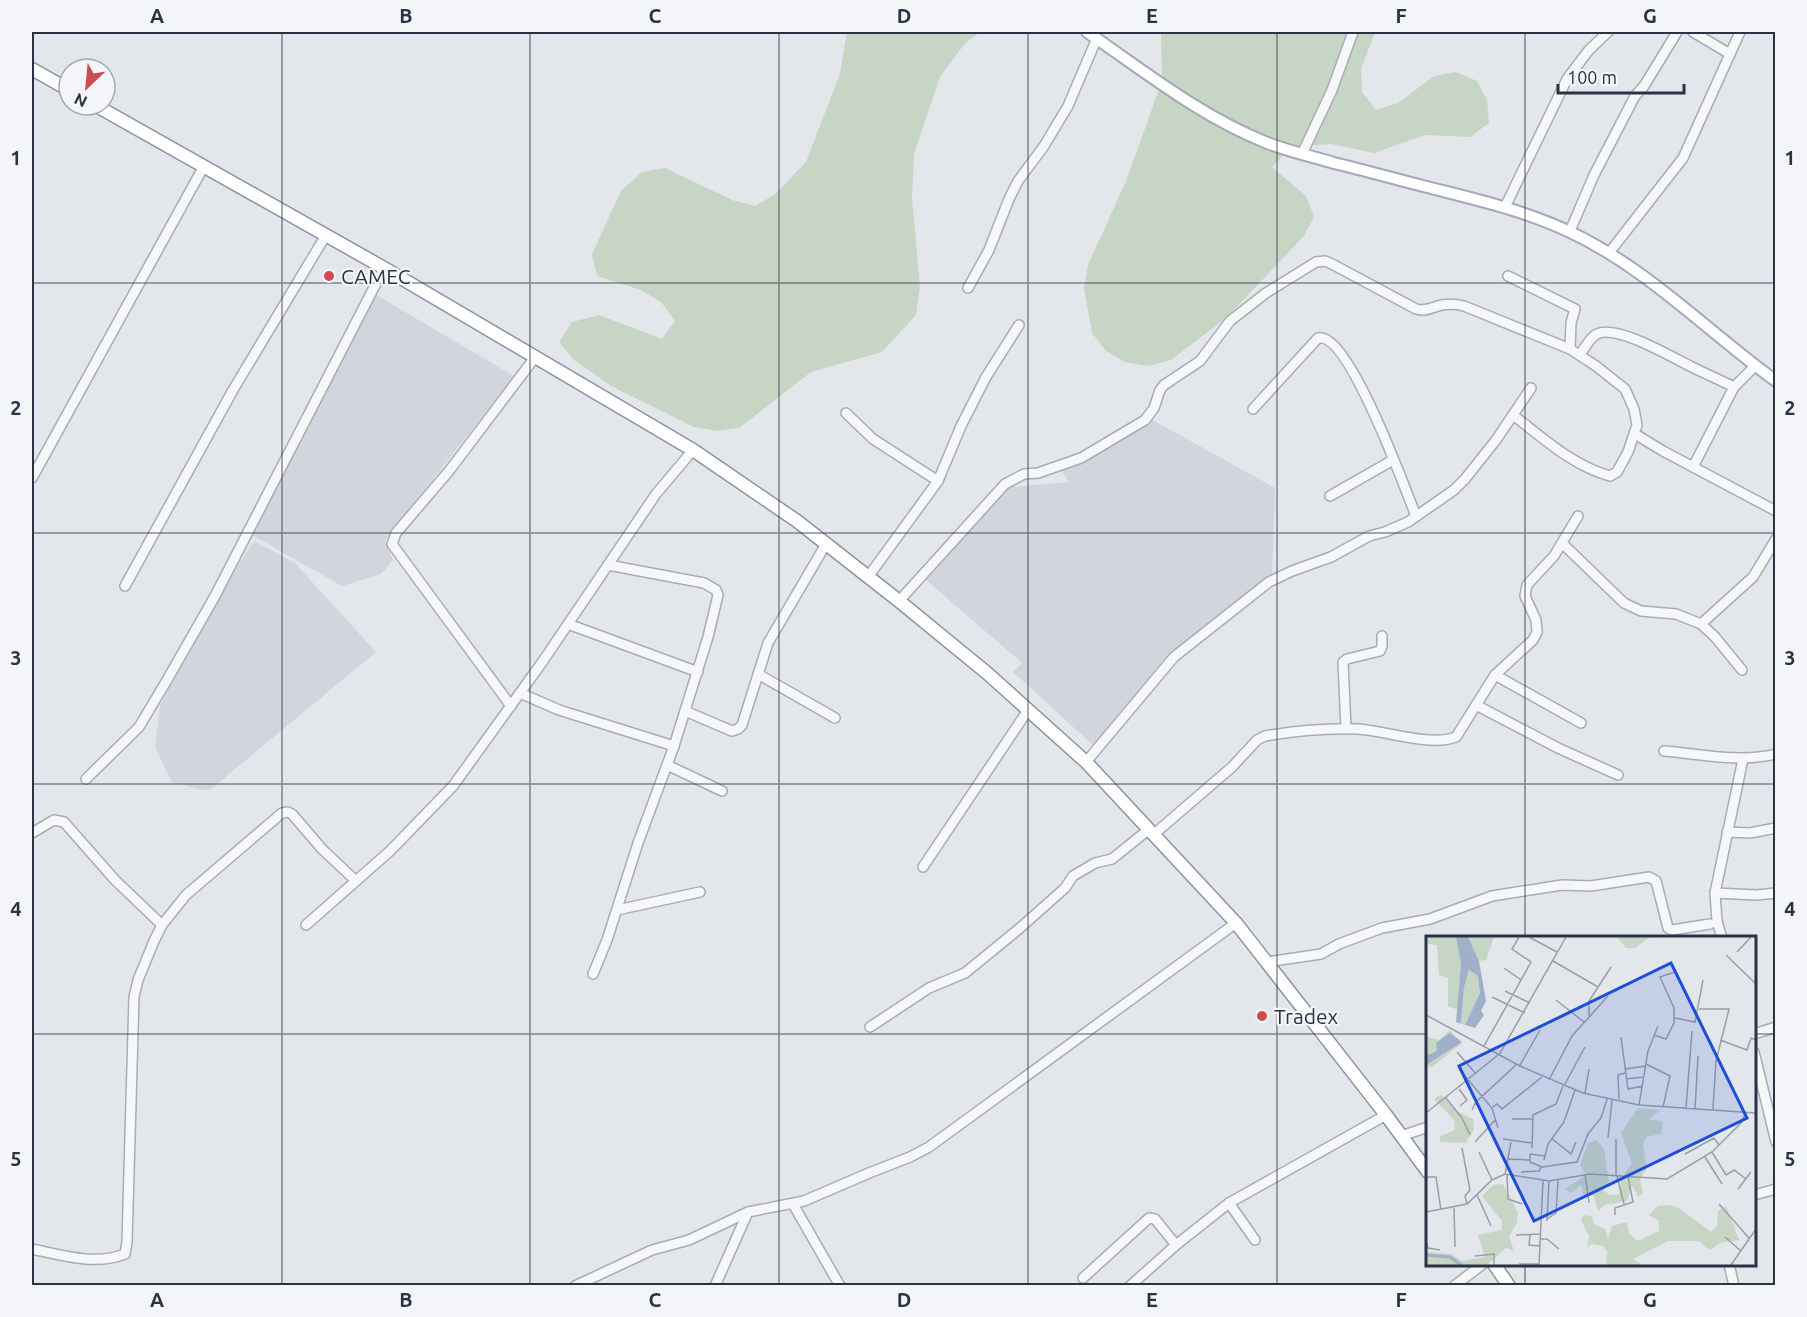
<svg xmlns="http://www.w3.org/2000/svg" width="1807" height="1317" font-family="Ubuntu,sans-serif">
  <rect width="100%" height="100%" fill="#e3e6eb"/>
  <g fill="#d2d5dd">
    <path d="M371,292L514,376L385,540L393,560L381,574L342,586L252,535Z"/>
    <path d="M1151,419L1275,488L1272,575L1244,595L1161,663L1095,747L1013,672L1022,663L925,579L1009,487L1069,482L1062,471Z"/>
    <path d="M254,541L295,563L376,652L211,789L202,790L172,782L155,747L160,706L206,615Z"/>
  </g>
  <g fill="#c7d5c5">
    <path d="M847,32H981L966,42L940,77L914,154L912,198L920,287L916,315L882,352L811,372L739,428L717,431L694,427L611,386L573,359L559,342L572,322L599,315L662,339L675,321L661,302L641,290L597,276L592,254L621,191L642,172L665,168L732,200L755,206L774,195L806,162L840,74Z"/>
    <path d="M1161,32H1375L1361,69L1362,92L1376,110L1398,103L1434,76L1456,72L1477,81L1487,100L1489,123L1470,137L1425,135L1374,153L1331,144L1291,147L1272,167L1306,196L1314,217L1304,236L1226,318L1171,360L1148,366L1125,362L1106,351L1092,333L1084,288L1088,265L1126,181L1162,81Z"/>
  </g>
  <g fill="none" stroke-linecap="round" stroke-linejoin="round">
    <g stroke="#a8acb5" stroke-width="12">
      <g id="minor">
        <path d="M1693,32L1730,54"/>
        <path d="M1302,154L1332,90L1353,32"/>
        <path d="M1505,207L1567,79L1589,50L1608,32"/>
        <path d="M1570,231L1594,175L1635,96L1644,86L1677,32"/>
        <path d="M1609,253L1683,158L1740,32"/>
        <path d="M1508,276L1575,309L1571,323L1570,349"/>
        <path d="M968,288L989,250L1009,199L1018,181L1044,146L1068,106L1097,38"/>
        <path d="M1580,355C1584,349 1590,337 1597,334C1617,324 1673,358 1692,367C1706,374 1720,380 1734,387"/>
        <path d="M1253,409L1318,338C1349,332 1405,489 1416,516"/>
        <path d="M846,413L873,439L938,481"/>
        <path d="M1635,434L1663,451L1776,511"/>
        <path d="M1693,467L1734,387L1755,366"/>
        <path d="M32,478L204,166"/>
        <path d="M1330,496L1393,460"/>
        <path d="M1563,544L1624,603L1641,611L1676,614L1701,624L1715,637L1742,670"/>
        <path d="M868,577L938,481L961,426L986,377L1019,325"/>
        <path d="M125,586L233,390L326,235"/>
        <path d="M899,601L1005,484L1024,474L1038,473L1081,458L1140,423L1145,420L1154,408L1160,390L1164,385L1200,361L1230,321L1266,293L1316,262L1325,261L1332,264L1416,309C1426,312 1432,307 1442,305C1449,304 1456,304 1464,306L1570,349L1596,366L1625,389L1634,409L1637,425L1628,452L1617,472L1610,476C1573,466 1543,438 1513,415"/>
        <path d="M568,624L698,672"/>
        <path d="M1701,624L1753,577L1776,539"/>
        <path d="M758,674L835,718"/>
        <path d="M1495,675L1581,723"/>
        <path d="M520,693L559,710L674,746"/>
        <path d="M1476,705L1558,748L1618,775"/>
        <path d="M511,706L392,544L396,533L449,471L536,356"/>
        <path d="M685,711L732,731L738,729L742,725L768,643L826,544"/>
        <path d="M1346,729L1343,662L1347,659L1380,651L1382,646V636"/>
        <path d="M1664,751C1701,754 1739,763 1776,754"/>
        <path d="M1086,762L1174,657L1269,582L1292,571L1331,557L1369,536L1385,532L1408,522L1454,490L1465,479L1496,440L1531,388"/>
        <path d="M667,765L722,791"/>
        <path d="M86,779L139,727L167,680L215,596L384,268"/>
        <path d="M1727,832L1750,833L1776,828"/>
        <path d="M32,833L54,820L64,822L115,880L162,925"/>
        <path d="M1153,835L1232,767L1257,740L1265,736C1295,731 1328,728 1358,729C1387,731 1430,747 1456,737L1495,675L1533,640L1537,632L1536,620L1525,596L1527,585L1554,556L1578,516"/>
        <path d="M923,867L1028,710"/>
        <path d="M1715,893L1757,895L1776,893"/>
        <path d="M617,910L700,892"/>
        <path d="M306,925L390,851L453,786L543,661L656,494L693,450"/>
        <path d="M1722,938L1717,921L1715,893L1743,759"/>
        <path d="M1267,962L1321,954L1339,944L1382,928L1430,919L1492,896L1562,885L1591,886L1649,877L1656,881L1668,928L1672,930L1710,924"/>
        <path d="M593,974L607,940L638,843L674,746L708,637L718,595L716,590L704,583L608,565"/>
        <path d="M870,1027L929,988L965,973L1020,928L1065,888L1073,876L1095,863L1112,859L1148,830"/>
        <path d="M1754,1034L1776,1027"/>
        <path d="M1754,1052L1776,1142"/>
        <path d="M1401,1136L1428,1127"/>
        <path d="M1754,1195L1776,1189"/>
        <path d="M1229,1203L1255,1240"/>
        <path d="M793,1204L840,1286"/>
        <path d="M32,1249C61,1255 95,1266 125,1254L127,1242L134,997L138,980L154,941L162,925L186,895L282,813L288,812L292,814L322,849L356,881"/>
        <path d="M1729,1264L1734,1286"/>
        <path d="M1083,1278L1149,1218L1155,1219L1176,1245"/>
        <path d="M575,1286L652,1250L689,1240L748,1212L804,1201L869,1173L910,1157L929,1147L1236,923"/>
        <path d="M715,1286L748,1212"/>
        <path d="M1130,1286L1176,1245L1229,1203L1386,1115"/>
        <path d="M1454,1286L1483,1264"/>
      </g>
    </g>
    <g stroke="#a3a9b7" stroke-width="14">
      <path id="major" d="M1087,32C1144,71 1200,116 1265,142C1287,151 1311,156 1334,163C1367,171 1399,180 1431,188C1478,200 1526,211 1570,232C1647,268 1707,331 1776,381"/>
    </g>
    <g stroke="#8b92a2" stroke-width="15">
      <g id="highway">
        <path d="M32,69L69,90"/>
        <path d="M95,105L384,268L693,450L797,521L899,601L987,673L1086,762L1236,923L1386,1115L1428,1172"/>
        <path d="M1494,1264L1509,1286"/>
      </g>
    </g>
    <use href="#minor" stroke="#f6f7f9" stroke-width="9"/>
    <use href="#major" stroke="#fff" stroke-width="10"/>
    <use href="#highway" stroke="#fff" stroke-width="12"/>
  </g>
  <path fill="none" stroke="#2b3243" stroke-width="1.5" stroke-opacity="0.55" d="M282,32V1286M530,32V1286M779,32V1286M1028,32V1286M1277,32V1286M1525,32V938M32,283H1776M32,533H1776M32,784H1776M32,1034H1428M1754,1034H1776M1525,1264V1286"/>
  <g fill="#cd4c52" stroke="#f3f5f8" stroke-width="2">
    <circle cx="329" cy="276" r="6"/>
    <circle cx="1262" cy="1016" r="6"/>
  </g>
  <g text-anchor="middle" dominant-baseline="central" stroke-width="4.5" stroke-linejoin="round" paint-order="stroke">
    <g font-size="21" fill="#2b3243" stroke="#f3f5f8" text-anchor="start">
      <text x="341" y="276">CAMEC</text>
      <text x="1274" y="1016">Tradex</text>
    </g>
  </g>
  <g transform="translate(1426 936)">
    <rect width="330" height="330" fill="#e3e6eb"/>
    <path d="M0,1H30L35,28L32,74L22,70V42L13,39L11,9L0,8ZM42,1H68L60,24L53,25ZM191,1H224L209,12H200ZM43,34L52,40L54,57L39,89L35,87L39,37ZM24,94L35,108L6,131L0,130V101L13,104ZM15,158L29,174L47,183L48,193L40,207L14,206V200L29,194L28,184L8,163ZM212,172L235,174L223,183L237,186L235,198L220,201L217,209L221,232L214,243L217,257L212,261L206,249L201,265L179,269L172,275L168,260L157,258L155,249L145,257L139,253L160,239L154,229L162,207L171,204L178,213L183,247L177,254L184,259L193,258L195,243L206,227L195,197ZM77,248L92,276L91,287L83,300L88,315L80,312L61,329H0V316L25,318L36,325L59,321L52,299L76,294V285L56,260L67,249ZM241,269L251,271L285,296L291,290L292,275L300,270L313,304L294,307L284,314L273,305H242L207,323L216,329H180L181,315L177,310L165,308L161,313L163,300L155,284L157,279L166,280L168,288L179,293L182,302L186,290L201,286L203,298L212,305L233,295V285L223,279L232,270Z" fill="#c7d5c5"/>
    <path d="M30,1H42L53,25L60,65L55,75L58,79L49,92L30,86L35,28ZM43,34L52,40L54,57L39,89L35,87L38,51ZM24,97L36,106L0,129V120L11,115L10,107Z" fill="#9fb0ca" fill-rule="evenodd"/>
    <path fill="none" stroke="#9fb0ca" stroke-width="3" d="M0,319L24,321L35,329"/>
    <path fill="none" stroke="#999ea8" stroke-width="1.5" d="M93,1L86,13L105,26L95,44M103,1L131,16M311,16L325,1M300,19L329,47M127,25L172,51M79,55L104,67M66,61L99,77M130,64L158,86M273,73H303L290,125L287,173M0,79L94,130L157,157L213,169L330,177M163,80V65L185,31M249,82L269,86L277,44M228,99L240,103L248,87V72L234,41L249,36M195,101L202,153L217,150M294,104L321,114L325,102L330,104M58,110L95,44L78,32M31,116L50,138M73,119L140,1M220,128L244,140L237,171M94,129L114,94M33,133L66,172L72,192M199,133L220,130M200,143L218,141M123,144L146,100L182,60M139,148L159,111M33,153L41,164L34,170M159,157L163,133M20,162L36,182L44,199M193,163L192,139L199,137M213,169L222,115L232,90M67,171L71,168L76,173L116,141M260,172L266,95M269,173L272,120M46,174L50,166L91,128M0,177L72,119M86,183H107M125,202L145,218L150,206M182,202L186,164M77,203L106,207M49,206L70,183M36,212L44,254L39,260L41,268M106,212L107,179L130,168L137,150M53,216L66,244M286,216L300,239L308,234L320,243M259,218L288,202L293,209M119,220L104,218V226L116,231L151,226L162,198L175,182L181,163M279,221L296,248M81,223L103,224M118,224L122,208L138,186L149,154M95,236L113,235L115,231M79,238L85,206M159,238L163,267M81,239L82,263L96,268M190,240V203M191,240L198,268M0,241H10L15,274M312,253L325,236M51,259L65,290M293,268L323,302M28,272L29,311M0,276L41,268L66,244L79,238L123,245L164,238L241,243L286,216L315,187L320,176M189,279V272L207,266L202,241M121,283L130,277L132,244M121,285L123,245M90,299L114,298M104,299L103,309L114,310M299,301L315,315M114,303H121L133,313M0,305L2,312L14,314M49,320L68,318V329M93,328H113M113,329L117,244M305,329L330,293"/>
    <path fill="#1d4ed8" fill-opacity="0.15" stroke="#1d4ed8" stroke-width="3" d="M245,27L321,182L108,285L33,130Z"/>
    <rect width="330" height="330" fill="none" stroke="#2b3243" stroke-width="3"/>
  </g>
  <rect width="1807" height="1317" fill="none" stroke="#f3f5f8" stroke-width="66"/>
  <g transform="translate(87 87) rotate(206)"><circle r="28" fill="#f3f5f8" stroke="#a3a7b0" stroke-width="1.5"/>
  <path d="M0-4.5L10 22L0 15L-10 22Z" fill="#cd4c52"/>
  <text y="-9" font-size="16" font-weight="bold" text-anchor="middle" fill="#2b3243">N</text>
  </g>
  <path d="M1558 84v9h126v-9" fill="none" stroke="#2b3243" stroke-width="3"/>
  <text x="1567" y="84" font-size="18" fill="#2b3243" stroke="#f3f5f8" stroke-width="4.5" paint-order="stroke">100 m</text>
  <rect x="33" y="33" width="1741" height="1251" fill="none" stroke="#2b3243" stroke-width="2"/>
  <g font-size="20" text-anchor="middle" font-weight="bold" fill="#2b3243">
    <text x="157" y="23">A</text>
    <text x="406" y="23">B</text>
    <text x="655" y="23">C</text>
    <text x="904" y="23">D</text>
    <text x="1152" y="23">E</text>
    <text x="1401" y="23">F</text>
    <text x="1650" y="23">G</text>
    <text x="16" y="165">1</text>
    <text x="1790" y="165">1</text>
    <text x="16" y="415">2</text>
    <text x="1790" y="415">2</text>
    <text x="16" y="665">3</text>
    <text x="1790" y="665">3</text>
    <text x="16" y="916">4</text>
    <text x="1790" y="916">4</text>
    <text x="16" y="1166">5</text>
    <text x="1790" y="1166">5</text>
    <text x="157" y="1307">A</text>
    <text x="406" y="1307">B</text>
    <text x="655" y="1307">C</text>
    <text x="904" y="1307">D</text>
    <text x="1152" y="1307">E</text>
    <text x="1401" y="1307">F</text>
    <text x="1650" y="1307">G</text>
  </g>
</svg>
